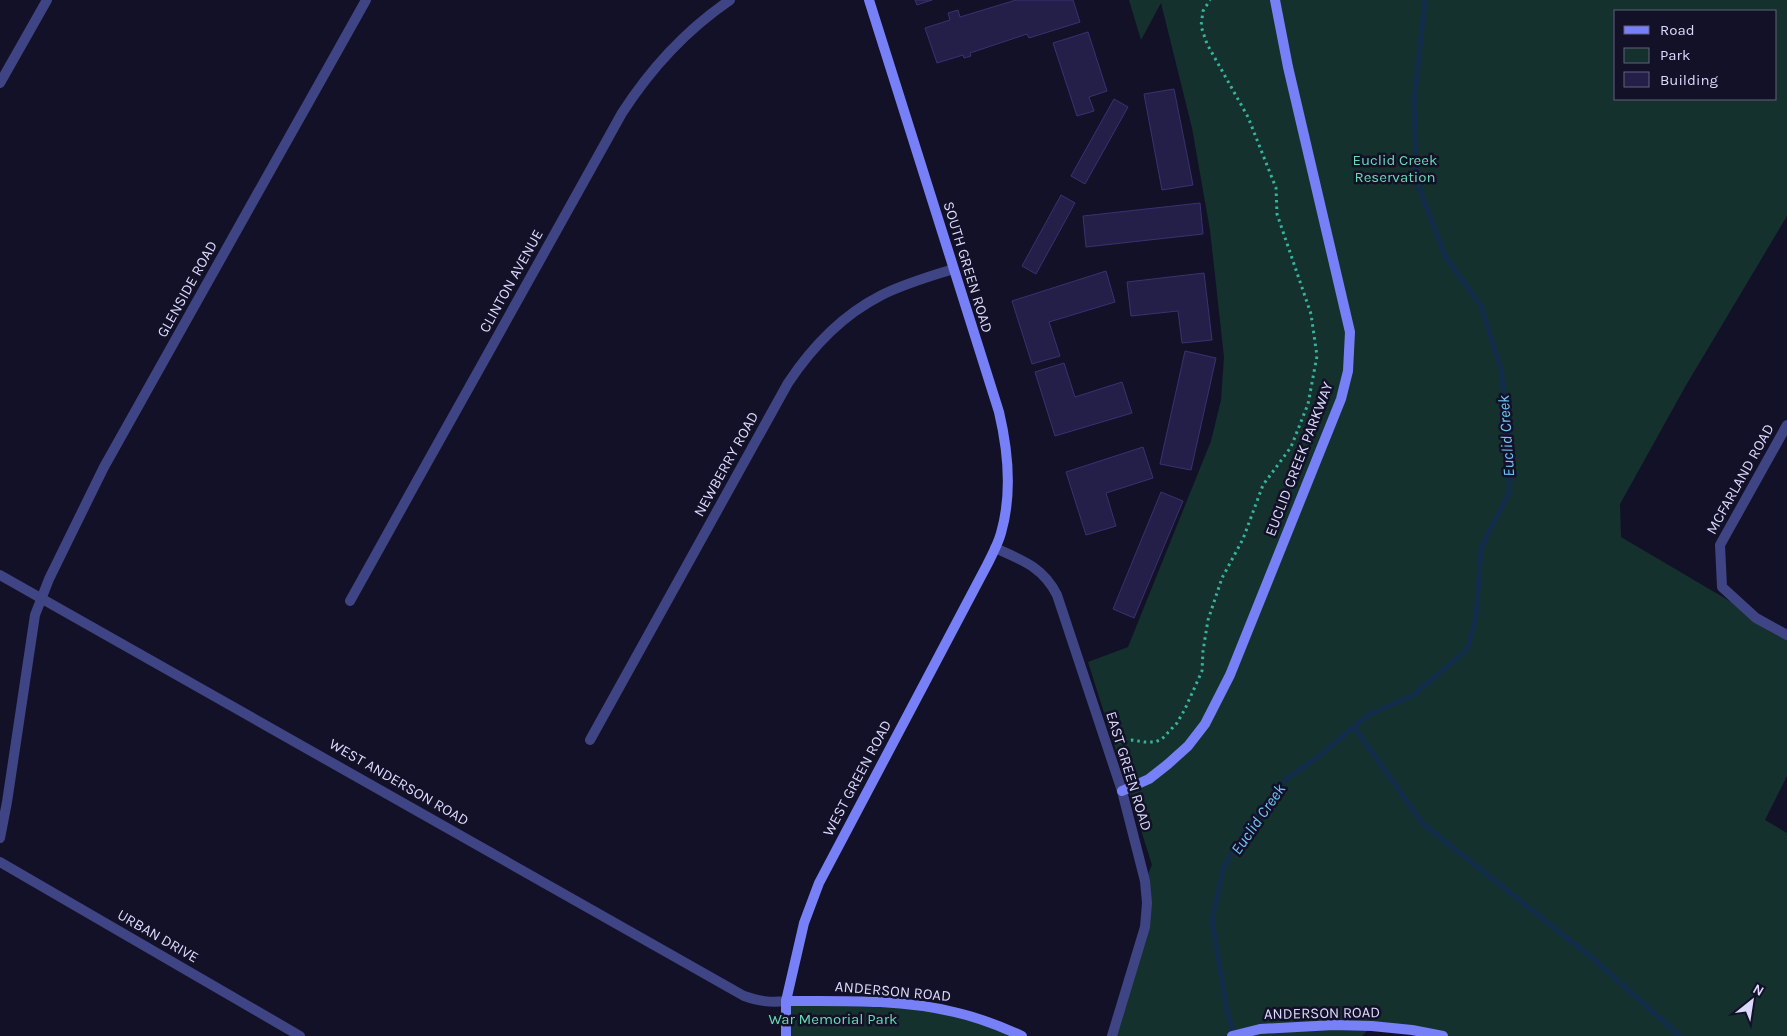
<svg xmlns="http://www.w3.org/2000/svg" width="1787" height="1036" font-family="Karla,sans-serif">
  <rect width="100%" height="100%" fill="#131128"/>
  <g fill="#15312d" fill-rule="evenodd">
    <path d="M1129,0H1787V216L1685,387L1620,504L1621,537L1787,635V776L1765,820L1787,833V1036H1443L1372,1026L1362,1036H1112L1145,927V881L1152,865L1088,662L1128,647L1211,441L1221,400L1224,357L1210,230L1192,128L1161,3L1141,40ZM1616,11H1776V99H1616Z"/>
    <path d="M786,1001L921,1006L1022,1036H786Z"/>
  </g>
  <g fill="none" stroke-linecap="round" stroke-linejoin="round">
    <g stroke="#122d4b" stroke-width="5">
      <path d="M1354,727L1423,824L1590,956L1680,1036"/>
      <path d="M1234,1036L1227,1011L1212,921L1223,869L1246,829L1285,780L1318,757L1368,715L1412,696L1467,650L1476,618L1481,548L1509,493L1510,454L1501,369L1481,306L1445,256L1417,182L1414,103L1425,0"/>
    </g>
  </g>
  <g fill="#231f48" stroke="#383272">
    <path d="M915,0H932L917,5Z"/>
    <path d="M1016,0H1073L1080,22L1029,38L1027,34L970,53L971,56L964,58L963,55L937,63L925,28L950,20L948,13L958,10L960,17Z"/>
    <path d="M1088,32L1107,91L1089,97L1094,111L1077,116L1053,43Z"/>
    <path d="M1174,89L1193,185L1162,190L1144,94Z"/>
    <path d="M1114,99L1128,107L1085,184L1071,176Z"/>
    <path d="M1061,195L1075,203L1036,274L1022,266Z"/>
    <path d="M1200,203L1203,234L1086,247L1083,216Z"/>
    <path d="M1106,271L1115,302L1049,322L1060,356L1032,364L1012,301Z"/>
    <path d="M1204,273L1212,340L1182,343L1178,311L1131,316L1127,282Z"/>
    <path d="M1185,351L1216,358L1191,470L1160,464Z"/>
    <path d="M1064,363L1075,397L1122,382L1132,413L1055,436L1035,372Z"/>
    <path d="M1143,447L1153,478L1106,493L1116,526L1086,535L1066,472Z"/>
    <path d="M1161,492L1183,501L1134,618L1113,609Z"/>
  </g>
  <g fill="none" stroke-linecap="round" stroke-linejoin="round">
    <path stroke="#37b4a0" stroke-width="3" stroke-dasharray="2.5 4" stroke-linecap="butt" d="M1118,742L1132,740L1144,742H1155L1162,739L1177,723L1185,709L1202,671L1203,651L1208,620L1222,578L1243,539L1263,485L1291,447L1308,404L1317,356L1311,314L1277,214L1276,188L1248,117L1207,44L1201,26L1203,11L1210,0"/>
    <g stroke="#3f4484" stroke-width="10">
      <path d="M0,83L47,0"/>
      <path d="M1787,425L1720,545L1722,587L1756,618L1787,635"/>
      <path d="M995,548C1022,560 1043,567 1057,595L1122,791L1145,881L1147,903L1145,927L1112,1036"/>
      <path d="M0,575L744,996C759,1001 770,1003 786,1001"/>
      <path d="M350,601L622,113C651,68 686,30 730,0"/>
      <path d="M590,740L788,383C812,347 841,316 880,296C903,284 929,277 953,269"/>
      <path d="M0,838L7,802L32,635L35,615L49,579L104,467L366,0"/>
      <path d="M0,862L300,1036"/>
    </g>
    <g stroke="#7780f7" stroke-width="10">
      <path d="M1122,791L1149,779L1168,764L1188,746L1205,724L1230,675L1341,399L1348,371L1350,332L1288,67L1275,0"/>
      <path d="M786,1001C842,1001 899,999 954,1012C977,1017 1000,1026 1022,1036"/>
      <path d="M786,1036V1001L804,923L819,883L987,565C992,555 998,544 1001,533C1012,495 1008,450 999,412L869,0"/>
      <path d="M1232,1036L1260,1029L1334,1025L1372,1026L1412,1030L1443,1036"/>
    </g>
  </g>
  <g text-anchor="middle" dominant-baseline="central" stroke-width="5" stroke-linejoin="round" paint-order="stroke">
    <g font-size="15" fill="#69dab2" stroke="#131128">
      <text x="1395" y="160">Euclid Creek<tspan x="1395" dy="17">Reservation</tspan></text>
      <text x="833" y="1019">War Memorial Park</text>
    </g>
    <g font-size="15" fill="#dbdafd" stroke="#131128">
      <text transform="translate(968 267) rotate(73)">SOUTH GREEN ROAD</text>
      <text transform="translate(511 281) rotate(-61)">CLINTON AVENUE</text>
      <text transform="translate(187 289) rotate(-61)">GLENSIDE ROAD</text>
      <text transform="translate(1299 459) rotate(-69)">EUCLID CREEK PARKWAY</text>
      <text transform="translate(726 464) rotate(-61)">NEWBERRY ROAD</text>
      <text transform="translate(1740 479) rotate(-61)">MCFARLAND ROAD</text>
      <text transform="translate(1129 771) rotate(73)">EAST GREEN ROAD</text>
      <text transform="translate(857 778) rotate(-62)">WEST GREEN ROAD</text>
      <text transform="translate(399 782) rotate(30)">WEST ANDERSON ROAD</text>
      <text transform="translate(158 936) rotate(30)">URBAN DRIVE</text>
      <text transform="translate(893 991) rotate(5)">ANDERSON ROAD</text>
      <text transform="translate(1322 1013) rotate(-1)">ANDERSON ROAD</text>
    </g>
    <g font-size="16" font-style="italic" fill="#6ec5f7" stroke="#131128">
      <text transform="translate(1506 436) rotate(-94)">Euclid Creek</text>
      <text transform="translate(1258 819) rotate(-55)">Euclid Creek</text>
    </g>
  </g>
  <rect x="1614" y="10" width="162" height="90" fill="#131128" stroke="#63617d"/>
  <rect x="1624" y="26" width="25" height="8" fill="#7780f7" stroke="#63617d"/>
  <text x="1660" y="35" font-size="15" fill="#dbdafd">Road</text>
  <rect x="1624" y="48" width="25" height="15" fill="#15312d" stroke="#63617d"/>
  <text x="1660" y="60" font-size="15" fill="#dbdafd">Park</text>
  <rect x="1624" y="72" width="25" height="15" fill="#231f48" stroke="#63617d"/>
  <text x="1660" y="85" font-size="15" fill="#dbdafd">Building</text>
  <g transform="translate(1752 1001) rotate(30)" stroke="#131128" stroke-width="4" paint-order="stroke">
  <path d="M0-4L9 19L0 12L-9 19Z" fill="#dbdafd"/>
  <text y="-8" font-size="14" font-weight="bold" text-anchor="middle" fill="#dbdafd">N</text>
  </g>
</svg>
